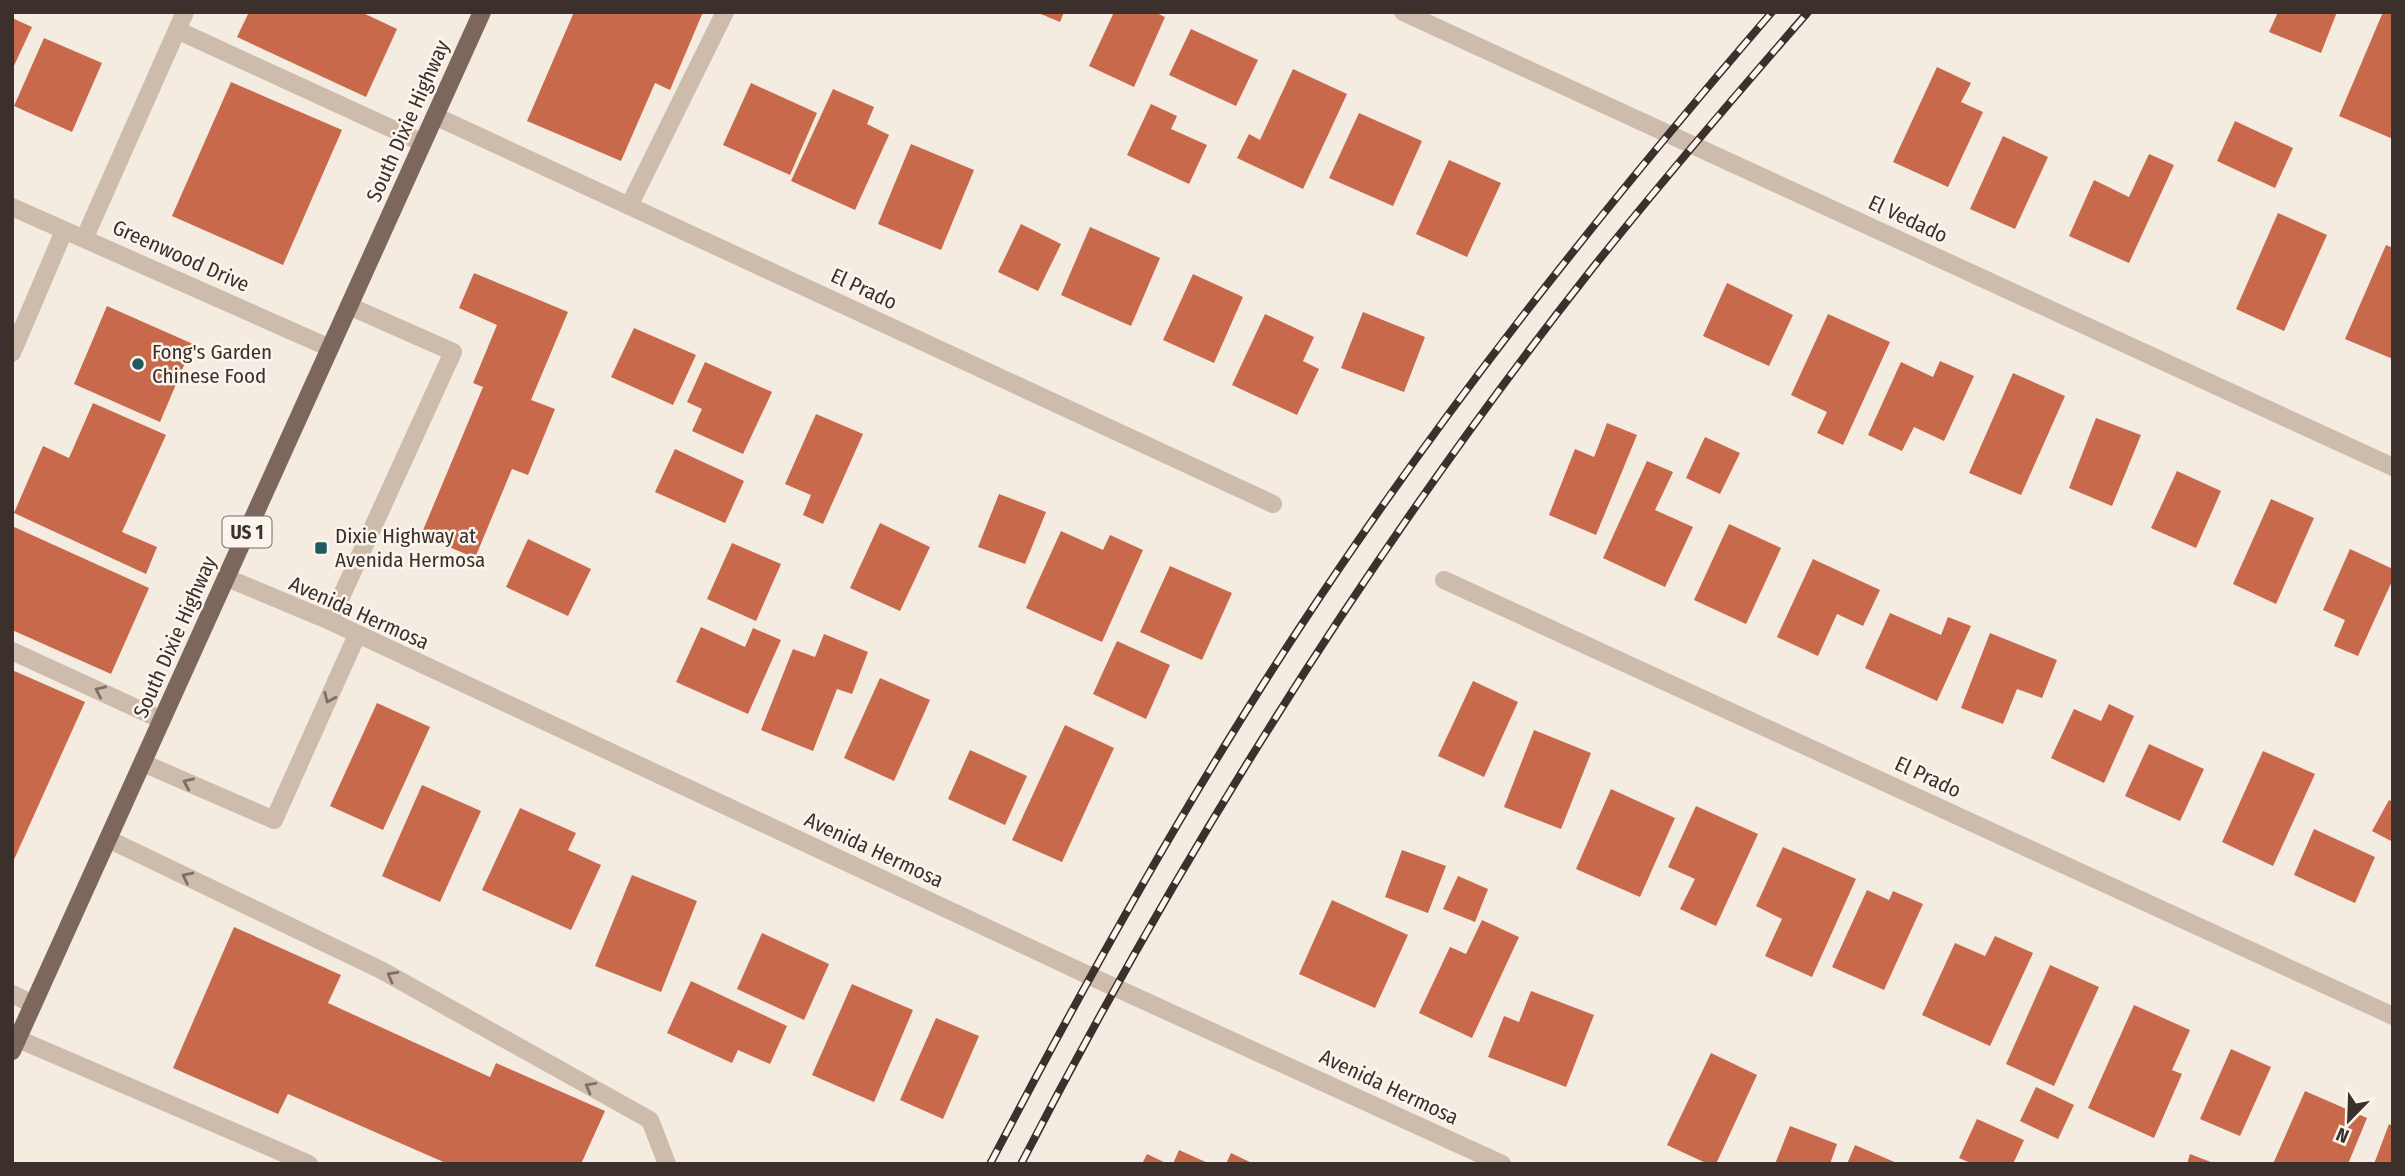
<svg xmlns="http://www.w3.org/2000/svg" width="2405" height="1176" font-family="'Fira Sans Condensed',sans-serif">
  <rect width="100%" height="100%" fill="#f4ebe1"/>
  <g fill="#c8694b">
    <path d="M249,12H361L397,29L366,97L237,37Z"/>
    <path d="M574,12H703L670,90L655,83L621,161L527,121Z"/>
    <path d="M1036,12H1064L1060,22Z"/>
    <path d="M1114,12H1154L1165,17L1134,87L1089,66Z"/>
    <path d="M2278,12H2337L2321,53L2269,32Z"/>
    <path d="M2383,12L2393,13V139L2339,116Z"/>
    <path d="M12,18L32,27L12,70Z"/>
    <path d="M1191,29L1258,60L1236,106L1169,75Z"/>
    <path d="M44,38L102,63L72,132L14,106Z"/>
    <path d="M1937,67L1971,83L1961,102L1983,112L1948,187L1893,162Z"/>
    <path d="M1293,69L1347,94L1303,189L1237,158L1249,134L1260,140Z"/>
    <path d="M231,82L342,130L283,265L172,216Z"/>
    <path d="M751,83L817,113L790,175L723,145Z"/>
    <path d="M833,89L874,107L867,124L889,135L855,210L791,181Z"/>
    <path d="M1151,104L1177,116L1171,129L1207,145L1189,184L1127,155Z"/>
    <path d="M1359,113L1422,141L1393,206L1329,178Z"/>
    <path d="M2235,121L2293,148L2275,188L2217,161Z"/>
    <path d="M2003,136L2048,157L2015,229L1970,209Z"/>
    <path d="M911,144L974,170L941,250L878,224Z"/>
    <path d="M2149,154L2174,165L2129,263L2069,236L2094,180L2129,197Z"/>
    <path d="M1449,160L1501,183L1467,257L1416,234Z"/>
    <path d="M2278,213L2327,235L2284,331L2236,309Z"/>
    <path d="M1021,224L1061,244L1038,291L998,272Z"/>
    <path d="M1090,227L1160,258L1131,326L1061,295Z"/>
    <path d="M2386,245L2393,248V359L2345,339Z"/>
    <path d="M474,273L568,312L531,400L555,409L528,475L512,469L475,558L421,535L483,387L473,383L497,325L459,308Z"/>
    <path d="M1193,274L1243,297L1214,363L1163,340Z"/>
    <path d="M1727,283L1793,315L1769,366L1703,336Z"/>
    <path d="M107,306L193,344L160,422L74,384Z"/>
    <path d="M1363,312L1425,337L1404,392L1341,368Z"/>
    <path d="M1265,314L1314,337L1303,361L1319,369L1297,415L1232,385Z"/>
    <path d="M1828,314L1890,342L1843,445L1817,433L1827,412L1791,395Z"/>
    <path d="M634,328L696,355L673,405L611,377Z"/>
    <path d="M1940,361L1974,376L1944,441L1914,427L1902,451L1868,435L1901,362L1933,377Z"/>
    <path d="M705,362L772,392L743,454L692,431L702,409L687,402Z"/>
    <path d="M2013,373L2065,396L2021,495L1969,473Z"/>
    <path d="M93,403L166,435L122,532L157,547L146,574L14,513L43,446L69,458Z"/>
    <path d="M816,414L863,434L823,524L803,515L811,495L785,484Z"/>
    <path d="M2096,418L2141,435L2112,506L2069,488Z"/>
    <path d="M1607,423L1637,435L1596,535L1549,515L1575,449L1594,457Z"/>
    <path d="M1705,437L1740,453L1720,494L1686,478Z"/>
    <path d="M675,449L744,481L725,523L655,492Z"/>
    <path d="M1647,461L1673,472L1655,510L1693,527L1665,587L1603,558Z"/>
    <path d="M2177,471L2221,491L2196,548L2151,528Z"/>
    <path d="M999,494L1046,512L1025,564L978,547Z"/>
    <path d="M2271,499L2314,518L2276,604L2233,584Z"/>
    <path d="M880,523L930,547L900,611L850,588Z"/>
    <path d="M1729,524L1781,548L1746,624L1694,600Z"/>
    <path d="M12,526L149,588L111,674L12,630Z"/>
    <path d="M1061,531L1103,550L1110,535L1143,550L1102,642L1026,608Z"/>
    <path d="M528,539L591,569L568,616L506,587Z"/>
    <path d="M732,543L781,564L756,621L707,599Z"/>
    <path d="M2350,549L2393,569V579L2358,656L2334,646L2345,620L2323,610Z"/>
    <path d="M1813,559L1880,590L1863,626L1837,614L1818,656L1777,637Z"/>
    <path d="M1170,566L1232,593L1202,660L1140,632Z"/>
    <path d="M1890,613L1941,635L1948,617L1971,626L1937,701L1865,668Z"/>
    <path d="M701,627L745,647L753,628L781,640L748,714L676,682Z"/>
    <path d="M1990,633L2057,660L2042,698L2017,689L2003,724L1961,708Z"/>
    <path d="M824,634L868,652L852,694L837,689L813,751L761,730L793,649L815,657Z"/>
    <path d="M1117,641L1170,665L1146,719L1093,694Z"/>
    <path d="M12,670L85,702L12,864Z"/>
    <path d="M880,678L930,700L894,781L844,758Z"/>
    <path d="M1473,681L1518,702L1484,777L1438,756Z"/>
    <path d="M377,703L430,727L383,830L330,806Z"/>
    <path d="M2109,704L2134,716L2104,783L2051,758L2074,709L2101,721Z"/>
    <path d="M1065,725L1114,748L1062,862L1012,840Z"/>
    <path d="M1534,730L1591,753L1561,829L1504,807Z"/>
    <path d="M2149,744L2204,769L2180,821L2125,796Z"/>
    <path d="M970,750L1027,776L1005,825L948,799Z"/>
    <path d="M2263,751L2315,774L2273,866L2222,842Z"/>
    <path d="M422,785L481,811L440,902L382,876Z"/>
    <path d="M1611,789L1675,818L1640,897L1576,869Z"/>
    <path d="M2389,800L2393,802V842L2372,831Z"/>
    <path d="M1696,806L1758,834L1716,926L1680,909L1695,879L1668,867Z"/>
    <path d="M520,808L576,833L568,850L601,865L571,930L482,890Z"/>
    <path d="M2314,829L2375,857L2355,903L2294,875Z"/>
    <path d="M1783,847L1856,879L1812,977L1765,956L1782,919L1756,906Z"/>
    <path d="M1402,850L1446,866L1428,913L1385,897Z"/>
    <path d="M632,875L697,901L661,992L595,966Z"/>
    <path d="M1458,876L1488,889L1475,922L1443,909Z"/>
    <path d="M1867,890L1889,900L1893,891L1923,904L1884,990L1832,967Z"/>
    <path d="M1332,900L1408,935L1375,1008L1299,974Z"/>
    <path d="M1482,920L1519,937L1472,1038L1419,1013L1450,947L1466,954Z"/>
    <path d="M234,927L341,975L328,1003L490,1077L496,1063L605,1111L581,1164H448L288,1094L278,1114L173,1068Z"/>
    <path d="M762,933L829,964L804,1020L737,989Z"/>
    <path d="M1995,936L2033,953L1990,1046L1922,1015L1955,943L1985,956Z"/>
    <path d="M2050,965L2099,987L2054,1086L2006,1064Z"/>
    <path d="M691,981L787,1026L770,1064L738,1050L732,1063L667,1033Z"/>
    <path d="M852,984L913,1010L874,1102L812,1075Z"/>
    <path d="M1531,991L1594,1015L1566,1087L1488,1057L1504,1016L1519,1022Z"/>
    <path d="M2134,1005L2190,1030L2172,1070L2182,1074L2154,1138L2088,1108Z"/>
    <path d="M936,1018L979,1036L943,1119L900,1100Z"/>
    <path d="M2231,1049L2271,1067L2240,1136L2200,1119Z"/>
    <path d="M1711,1053L1757,1075L1716,1164H1708L1667,1145Z"/>
    <path d="M2036,1087L2074,1105L2058,1139L2020,1121Z"/>
    <path d="M2305,1091L2367,1118L2348,1164H2273Z"/>
    <path d="M1977,1119L2024,1140L2013,1164H1973L1959,1158Z"/>
    <path d="M2389,1124L2393,1126V1164H2374Z"/>
    <path d="M1790,1126L1837,1144L1830,1164H1775Z"/>
    <path d="M1855,1145L1899,1164H1847Z"/>
    <path d="M1179,1150L1210,1164H1173Z"/>
    <path d="M1231,1153L1254,1164H1226Z"/>
    <path d="M1147,1154L1168,1164H1142Z"/>
    <path d="M2190,1154L2216,1164H2187Z"/>
  </g>
  <g fill="none" stroke-linecap="round" stroke-linejoin="round">
    <g stroke="#cdbbac" stroke-width="18">
      <path d="M1403,12L2393,467"/>
      <path d="M177,30L423,143"/>
      <path d="M435,116L1273,504"/>
      <path d="M629,206L725,12"/>
      <path d="M12,207L330,348"/>
      <path d="M85,237L185,12"/>
      <path d="M12,353L64,231"/>
      <path d="M227,578L330,621L1090,976L1502,1164"/>
      <path d="M1444,580L2393,1016"/>
      <path d="M330,621L453,352L349,306"/>
      <path d="M12,651L162,720"/>
      <path d="M143,763L274,820L357,635"/>
      <path d="M108,839L381,970L650,1120L667,1164"/>
      <path d="M12,994L33,1004"/>
      <path d="M18,1039L309,1164"/>
    </g>
    <path stroke="#7d675c" stroke-width="18" d="M12,1051L482,12"/>
    <g stroke="#3b302b" stroke-width="8">
      <g id="rail">
        <path d="M990,1164C1087,979 1188,797 1302,624C1444,408 1604,207 1772,12"/>
        <path d="M1021,1164C1183,850 1372,548 1591,270C1661,182 1734,97 1808,12"/>
      </g>
    </g>
    <use href="#rail" stroke="#fbf5ee" stroke-width="5" stroke-dasharray="16" stroke-linecap="butt"/>
  </g>
  <defs><path id="oneway-chevron" d="M-2-3.5L2.5 0L-2 3.5" fill="none" stroke-width="1.6" stroke-linecap="round" stroke-linejoin="round" transform="scale(1.75)"/></defs>
  <g stroke="#7d6f65">
    <use href="#oneway-chevron" transform="translate(100 691) rotate(-155)"/>
    <use href="#oneway-chevron" transform="translate(329 698) rotate(114)"/>
    <use href="#oneway-chevron" transform="translate(188 783) rotate(-156)"/>
    <use href="#oneway-chevron" transform="translate(187 877) rotate(-154)"/>
    <use href="#oneway-chevron" transform="translate(392 976) rotate(-151)"/>
    <use href="#oneway-chevron" transform="translate(590 1087) rotate(-151)"/>
  </g>
  <g fill="#1f5a5e" stroke="#fbf5ee" stroke-width="2.5">
    <circle cx="138" cy="364" r="7"/>
    <rect x="314" y="541" width="14" height="14" rx="3.5"/>
  </g>
  <g text-anchor="middle" dominant-baseline="central" stroke-width="5" stroke-linejoin="round" paint-order="stroke">
    <rect fill="#fbf5ee" stroke="#756b66" stroke-width="2" x="222.5" y="516.5" width="49" height="31" rx="5"/>
    <g font-size="19" font-weight="bold" fill="#3b302b">
      <text x="247" y="532">US 1</text>
    </g>
    <g font-size="21" fill="#3b302b" stroke="#fbf5ee">
      <text transform="translate(408 121) rotate(-66)">South Dixie Highway</text>
      <text transform="translate(1908 219) rotate(25)">El Vedado</text>
      <text transform="translate(181 256) rotate(24)">Greenwood Drive</text>
      <text transform="translate(864 289) rotate(25)">El Prado</text>
      <text transform="translate(359 613) rotate(24)">Avenida Hermosa</text>
      <text transform="translate(175 637) rotate(-66)">South Dixie Highway</text>
      <text transform="translate(1928 777) rotate(25)">El Prado</text>
      <text transform="translate(874 850) rotate(25)">Avenida Hermosa</text>
      <text transform="translate(1389 1087) rotate(25)">Avenida Hermosa</text>
    </g>
    <g font-size="21" fill="#3b302b" stroke="#fbf5ee" text-anchor="start">
      <text x="152" y="352">Fong's Garden<tspan x="152" dy="24">Chinese Food</tspan></text>
      <text x="335" y="536">Dixie Highway at<tspan x="335" dy="24">Avenida Hermosa</tspan></text>
    </g>
  </g>
  <rect width="2405" height="1176" fill="none" stroke="#3b302b" stroke-width="28"/>
  <g transform="translate(2349 1120) rotate(203)" stroke="#fbf5ee" stroke-width="5" paint-order="stroke">
  <path d="M0-5L12 26L0 18L-12 26Z" fill="#3b302b"/>
  <text y="-10" font-size="19" font-weight="bold" text-anchor="middle" fill="#3b302b">N</text>
  </g>
</svg>
